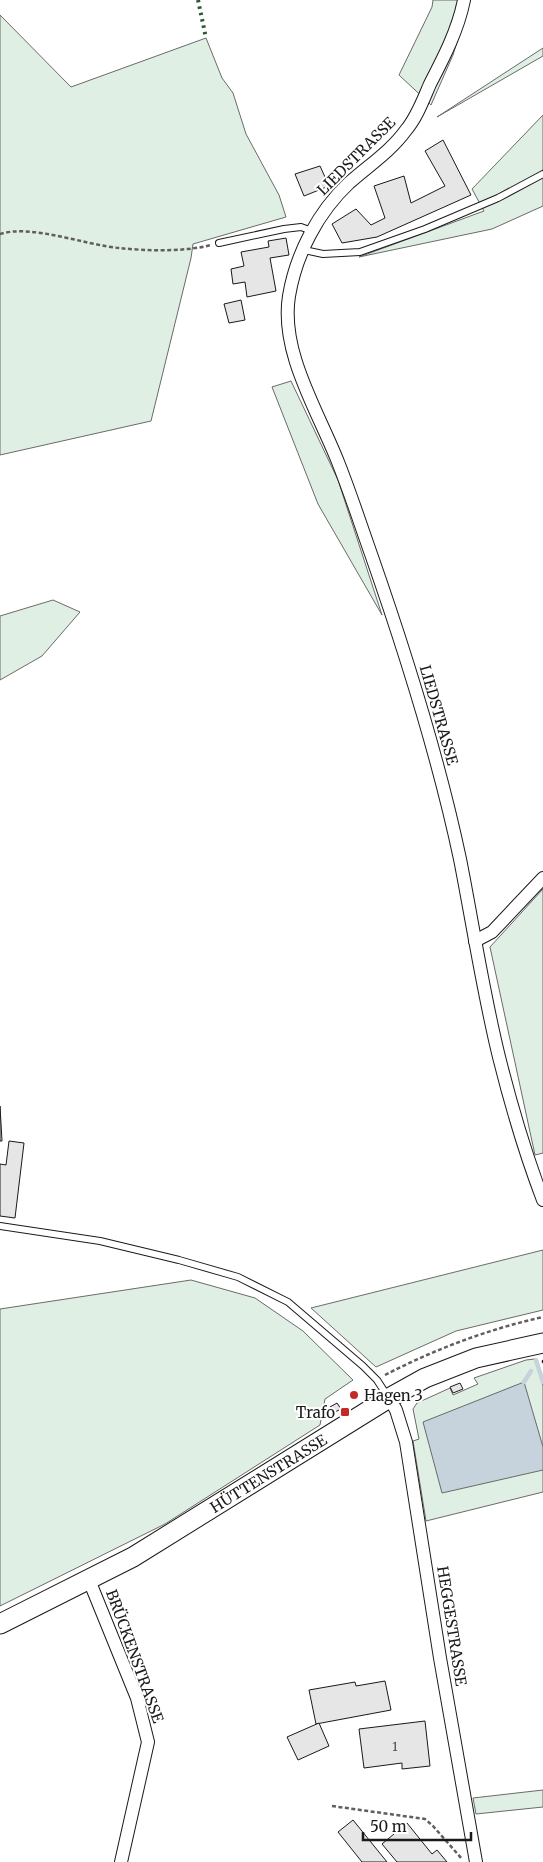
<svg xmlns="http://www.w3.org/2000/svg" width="543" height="1862" font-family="Merriweather,serif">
  <rect width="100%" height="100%" fill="#fff"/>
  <g fill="#e0efe3" stroke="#6a6a6a">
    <path d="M433,0H469L453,55L431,105L399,75L432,7Z"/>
    <path d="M0,15L71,87L206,38L222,78L233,93L246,134L279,195L286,217L193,244L191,258L151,421L0,455Z"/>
    <path d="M543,48V56L437,117Z"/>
    <path d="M543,115V206L492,229L359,257L484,211L472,189Z"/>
    <path d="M291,381L338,480L382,615L318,504L272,387Z"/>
    <path d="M53,600L80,612L42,656L0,680V616Z"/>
    <path d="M543,889V1153L535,1155L490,947Z"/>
    <path d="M543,1250V1310L456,1331L376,1367L311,1308Z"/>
    <path d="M191,1280L255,1298L303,1331L353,1380L325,1399L320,1425L165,1524L0,1606V1309Z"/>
    <path d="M535,1359L543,1386V1492L426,1521L413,1441L419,1439L413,1409L417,1403L450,1388L453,1395L478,1384L474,1378L526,1360Z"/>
    <path d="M543,1790V1807L476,1814L473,1798Z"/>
  </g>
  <path fill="#c6d2dc" stroke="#6a6a6a" d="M524,1382L543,1447V1470L442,1493L423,1422Z"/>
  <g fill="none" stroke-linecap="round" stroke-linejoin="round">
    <g stroke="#c6d2dc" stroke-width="4.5">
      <path d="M536,1360L543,1382"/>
      <path d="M524,1382L531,1371"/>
    </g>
  </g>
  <g fill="#e6e6e6" stroke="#1a1a1a">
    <path d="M443,140L471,195L377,237L342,243L332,224L356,209L371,225L385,218L374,186L404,176L411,203L445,186L425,151Z"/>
    <path d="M320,166L329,186L304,196L295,174Z"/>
    <path d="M286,238L289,255L270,258L276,291L247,297L245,282L233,284L231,269L244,266L241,252L269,247L268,241Z"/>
    <path d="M241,300L245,320L229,323L224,304Z"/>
    <path d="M0,1106L2,1141H0Z"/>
    <path d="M9,1141L24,1143L15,1218L0,1216V1164L6,1165Z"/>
    <path d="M460,1383L463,1389L453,1393L450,1387Z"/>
    <path d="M337,1403L341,1409L333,1413L330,1407Z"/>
    <path d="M385,1681L391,1710L316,1724L309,1690L355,1682L356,1686Z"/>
    <path d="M425,1721L430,1766L402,1769V1763L364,1768L359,1729Z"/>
    <path d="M319,1723L329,1746L298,1760L287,1737Z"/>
    <path d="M353,1820L387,1862H362L338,1832Z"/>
    <path d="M407,1823L432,1854L437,1850L447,1862H397L382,1844Z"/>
  </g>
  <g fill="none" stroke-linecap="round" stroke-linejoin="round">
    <g stroke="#1a1a1a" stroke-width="8">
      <g id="lane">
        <path d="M219,243L284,229L301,227L312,231"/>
        <path d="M304,250L323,254L360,252L425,229L498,198L543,174"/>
        <path d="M0,1226L100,1241L179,1260L238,1277L288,1302L363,1366L377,1380L388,1397"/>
      </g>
    </g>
    <g stroke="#1a1a1a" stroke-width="14">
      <g id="street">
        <path d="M464,0C458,30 444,57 430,84C423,100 417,117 406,130C391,151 368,166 349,183C318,212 296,254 289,296C280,352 318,411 338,462C350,492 360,523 371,554C406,654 438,755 460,859C473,925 483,992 499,1057C511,1105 525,1153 543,1200"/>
        <path d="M475,941L492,932L543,878"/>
        <path d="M389,1398L396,1410L406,1442L440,1658L476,1862"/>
        <path d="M89,1580L137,1698L148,1742L121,1862"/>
      </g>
    </g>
    <g stroke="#1a1a1a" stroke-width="21">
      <g id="secondary">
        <path id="s1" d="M0,1624L133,1557L389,1398L425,1378L476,1358L543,1343"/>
      </g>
    </g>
    <g stroke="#5f5f5f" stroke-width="2.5" stroke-dasharray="4 2.5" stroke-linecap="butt">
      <path d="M0,234C32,224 85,245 119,248C147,251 184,252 211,245"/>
      <path d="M385,1375C435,1349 489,1329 543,1317"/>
      <path d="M332,1806L425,1819L433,1826L462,1859"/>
    </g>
    <use href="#lane" stroke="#fff" stroke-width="6"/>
    <use href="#street" stroke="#fff" stroke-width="12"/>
    <use href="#secondary" stroke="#fff" stroke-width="19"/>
    <path stroke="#2b5a34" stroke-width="4" stroke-dasharray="2.5 4" stroke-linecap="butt" d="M198,0L206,38"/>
    <path stroke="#1a1a1a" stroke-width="2.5" d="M543,1361V1362"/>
  </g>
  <g fill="#c62828" stroke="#fff" stroke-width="2">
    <circle cx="354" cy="1395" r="5"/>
    <rect x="340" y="1407" width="10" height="10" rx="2.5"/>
  </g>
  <g text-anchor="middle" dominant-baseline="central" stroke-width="4" stroke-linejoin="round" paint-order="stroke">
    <g font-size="12" fill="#4d4d4d">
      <text x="395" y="1746">1</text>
    </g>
    <g font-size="15" fill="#1a1a1a" stroke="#fff">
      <text transform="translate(356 156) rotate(-45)">LIEDSTRASSE</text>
      <text transform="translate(439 715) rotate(74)">LIEDSTRASSE</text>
      <text stroke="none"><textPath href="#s1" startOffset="308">HÜTTENSTRASSE</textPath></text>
      <text transform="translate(452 1626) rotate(81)">HEGGESTRASSE</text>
      <text transform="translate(135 1656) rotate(70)">BRÜCKENSTRASSE</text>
    </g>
    <g font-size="15" fill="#1a1a1a" stroke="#fff" text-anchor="start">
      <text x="364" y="1395">Hagen 3</text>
      <text x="335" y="1412" text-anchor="end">Trafo</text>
    </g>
  </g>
  <path d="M363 1832v8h108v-8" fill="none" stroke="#1a1a1a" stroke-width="2.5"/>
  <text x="370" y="1832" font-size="15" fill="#1a1a1a" stroke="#ffffff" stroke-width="4" paint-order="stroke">50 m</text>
</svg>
